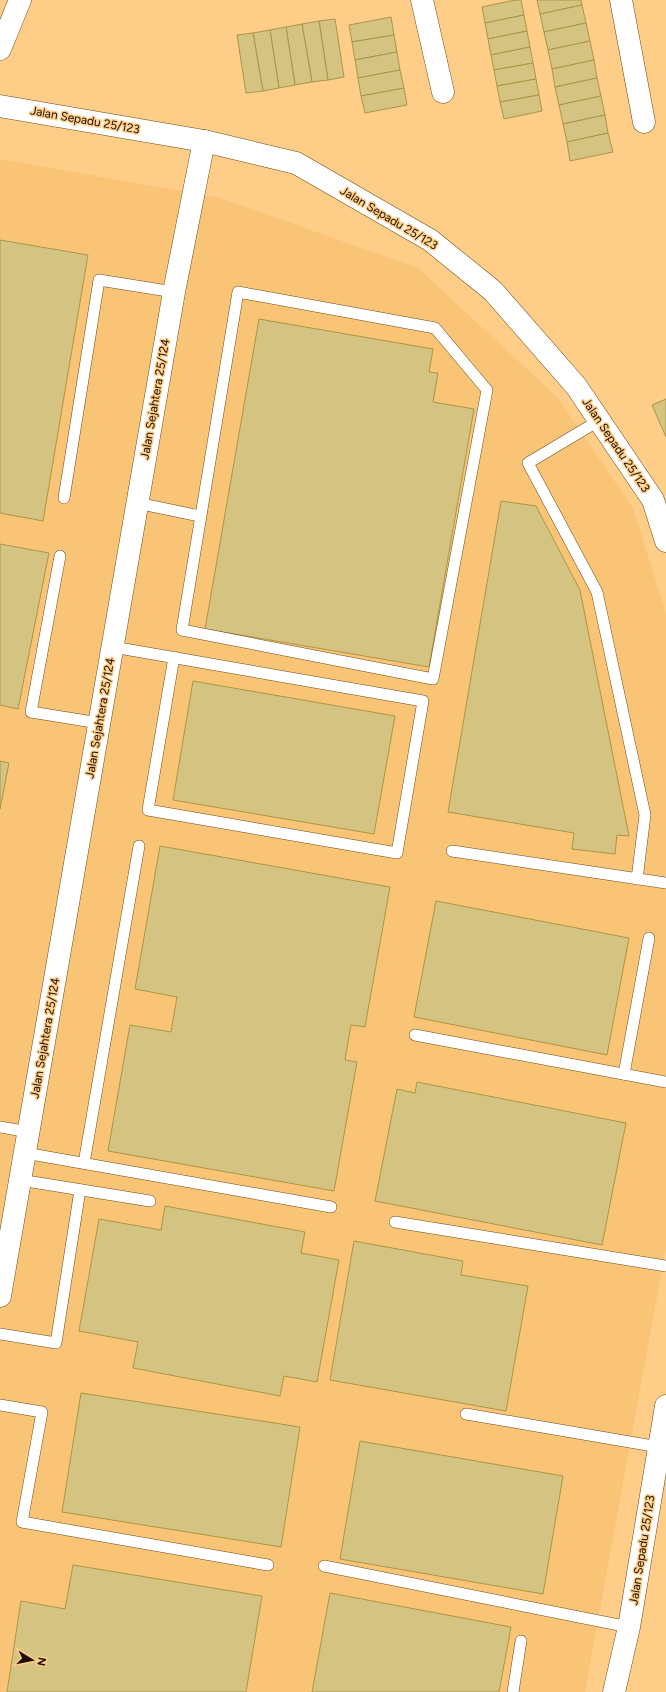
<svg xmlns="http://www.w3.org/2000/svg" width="666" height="1692" font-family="Figtree,sans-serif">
  <rect width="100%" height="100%" fill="#fecd88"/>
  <path fill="#fac477" d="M0,159L220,198L418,268L558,398L633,508L666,613V1247L585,1692H0Z"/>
  <g fill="#d4c381" stroke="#aa9646">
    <path d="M515,0H521L524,15L485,23L482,7Z"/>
    <path d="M537,0H581L582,5L540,14Z"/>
    <path d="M582,5L586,23L544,32L540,14Z"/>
    <path d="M524,15L527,31L488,39L485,23Z"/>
    <path d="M391,17L394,35L352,42L349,25Z"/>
    <path d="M335,19L344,77L328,80L319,21Z"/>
    <path d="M319,21L328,80L312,82L302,24Z"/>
    <path d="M586,23L590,41L548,50L544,32Z"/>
    <path d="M302,24L312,82L295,85L286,27Z"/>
    <path d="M286,27L295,85L279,88L270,30Z"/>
    <path d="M270,30L279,88L263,91L253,33Z"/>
    <path d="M527,31L530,47L491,55L488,39Z"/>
    <path d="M253,33L263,91L246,93L237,35Z"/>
    <path d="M394,35L397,52L355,60L352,42Z"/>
    <path d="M590,41L594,60L552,69L548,50Z"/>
    <path d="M530,47L533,63L494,70L491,55Z"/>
    <path d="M397,52L400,70L358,78L355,60Z"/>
    <path d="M594,60L597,78L555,87L552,69Z"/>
    <path d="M533,63L536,79L497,86L494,70Z"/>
    <path d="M400,70L404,88L361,96L358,78Z"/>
    <path d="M597,78L601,96L559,105L555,87Z"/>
    <path d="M536,79L539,95L500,102L497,86Z"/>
    <path d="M404,88L407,105L365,113L361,96Z"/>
    <path d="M539,95L542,111L504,119L500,102Z"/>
    <path d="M601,96L605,115L563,124L559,105Z"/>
    <path d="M605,115L608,133L567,142L563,124Z"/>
    <path d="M608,133L613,152L570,161L567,142Z"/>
    <path d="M0,240L88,255L43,521L0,513Z"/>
    <path d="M259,319L433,349L429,372L438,373L433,402L474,409L429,667L205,629Z"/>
    <path d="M666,399V437L652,405Z"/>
    <path d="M501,501L536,506L580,590L629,836L617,835L615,854L572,849L574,833L448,812Z"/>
    <path d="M0,544L49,553L18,709L0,705Z"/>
    <path d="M193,681L395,716L374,834L173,800Z"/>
    <path d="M0,761L9,763L0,809Z"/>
    <path d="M160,846L390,887L365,1027L351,1025L345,1060L357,1062L334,1191L108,1151L130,1025L171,1032L177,997L135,989Z"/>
    <path d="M436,901L629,938L607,1055L414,1017Z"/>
    <path d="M417,1082L626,1123L602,1245L375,1201L397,1089L415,1093Z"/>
    <path d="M165,1206L305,1232L301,1253L339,1260L317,1382L284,1376L280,1396L133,1368L138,1342L79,1331L99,1219L161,1230Z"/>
    <path d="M354,1241L463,1261L461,1275L528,1286L506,1411L330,1380Z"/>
    <path d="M81,1393L300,1427L281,1547L62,1512Z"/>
    <path d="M360,1441L563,1476L543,1594L340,1559Z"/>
    <path d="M73,1565L262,1596L246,1692H7L21,1601L65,1609Z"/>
    <path d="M330,1593L511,1627L499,1692H312Z"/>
  </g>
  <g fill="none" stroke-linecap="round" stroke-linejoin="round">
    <g stroke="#6c4a12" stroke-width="12">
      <g id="lane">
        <path d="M238,292L435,328L487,390L433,679L182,630Z"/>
        <path d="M600,420L528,463L597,592L645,815L637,879"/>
        <path d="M64,498L99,280L174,292"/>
        <path d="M137,503L200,516"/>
        <path d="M60,556L31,712L99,723"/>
        <path d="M113,647L423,701L397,853L148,810L174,657"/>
        <path d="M452,851L666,883"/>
        <path d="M415,1035L666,1082"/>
        <path d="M624,1074L649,938"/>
        <path d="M0,1127L29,1132"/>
        <path d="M25,1153L331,1207"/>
        <path d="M84,1163L139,846"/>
        <path d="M20,1180L150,1201"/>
        <path d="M395,1222L666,1266"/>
        <path d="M0,1334L56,1343L80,1190"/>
        <path d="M0,1405L42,1412L22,1522L268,1565"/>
        <path d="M466,1414L659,1447"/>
        <path d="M324,1566L629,1627"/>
        <path d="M513,1692L521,1641"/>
      </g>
    </g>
    <g stroke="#6c4a12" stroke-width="23">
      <g id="street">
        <path d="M422,0L443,92"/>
        <path d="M621,0L644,122"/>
        <path d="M0,106L204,141L296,163L430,240L493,291L576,386L653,500L666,541"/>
        <path d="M0,1296L174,292L204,141"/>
        <path d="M614,1692L629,1627L666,1406"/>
      </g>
    </g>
    <g stroke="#6c4a12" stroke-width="23">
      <path id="secondary" d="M0,49L20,0"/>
    </g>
    <use href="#lane" stroke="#fff" stroke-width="11"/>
    <use href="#street" stroke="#fff" stroke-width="22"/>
    <use href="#secondary" stroke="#fff" stroke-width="22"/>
  </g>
  <g text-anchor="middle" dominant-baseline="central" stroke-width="3" stroke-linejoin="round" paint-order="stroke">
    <g font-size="12" fill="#1a0d00" stroke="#fecd88">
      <text transform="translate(85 120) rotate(10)">Jalan Sepadu 25/123</text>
      <text transform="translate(389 218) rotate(31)">Jalan Sepadu 25/123</text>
      <text transform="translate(155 399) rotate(-80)">Jalan Sejahtera 25/124</text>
      <text transform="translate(616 445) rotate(56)">Jalan Sepadu 25/123</text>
      <text transform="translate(100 718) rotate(-80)">Jalan Sejahtera 25/124</text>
      <text transform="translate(45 1038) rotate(-80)">Jalan Sejahtera 25/124</text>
      <text transform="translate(642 1550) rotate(-81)">Jalan Sepadu 25/123</text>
    </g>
  </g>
  <g transform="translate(32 1660) rotate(100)" stroke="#fecd88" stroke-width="3" paint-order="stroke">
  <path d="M0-3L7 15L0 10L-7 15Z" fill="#1a0d00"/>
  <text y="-6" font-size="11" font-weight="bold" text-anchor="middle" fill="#1a0d00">N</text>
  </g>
</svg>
